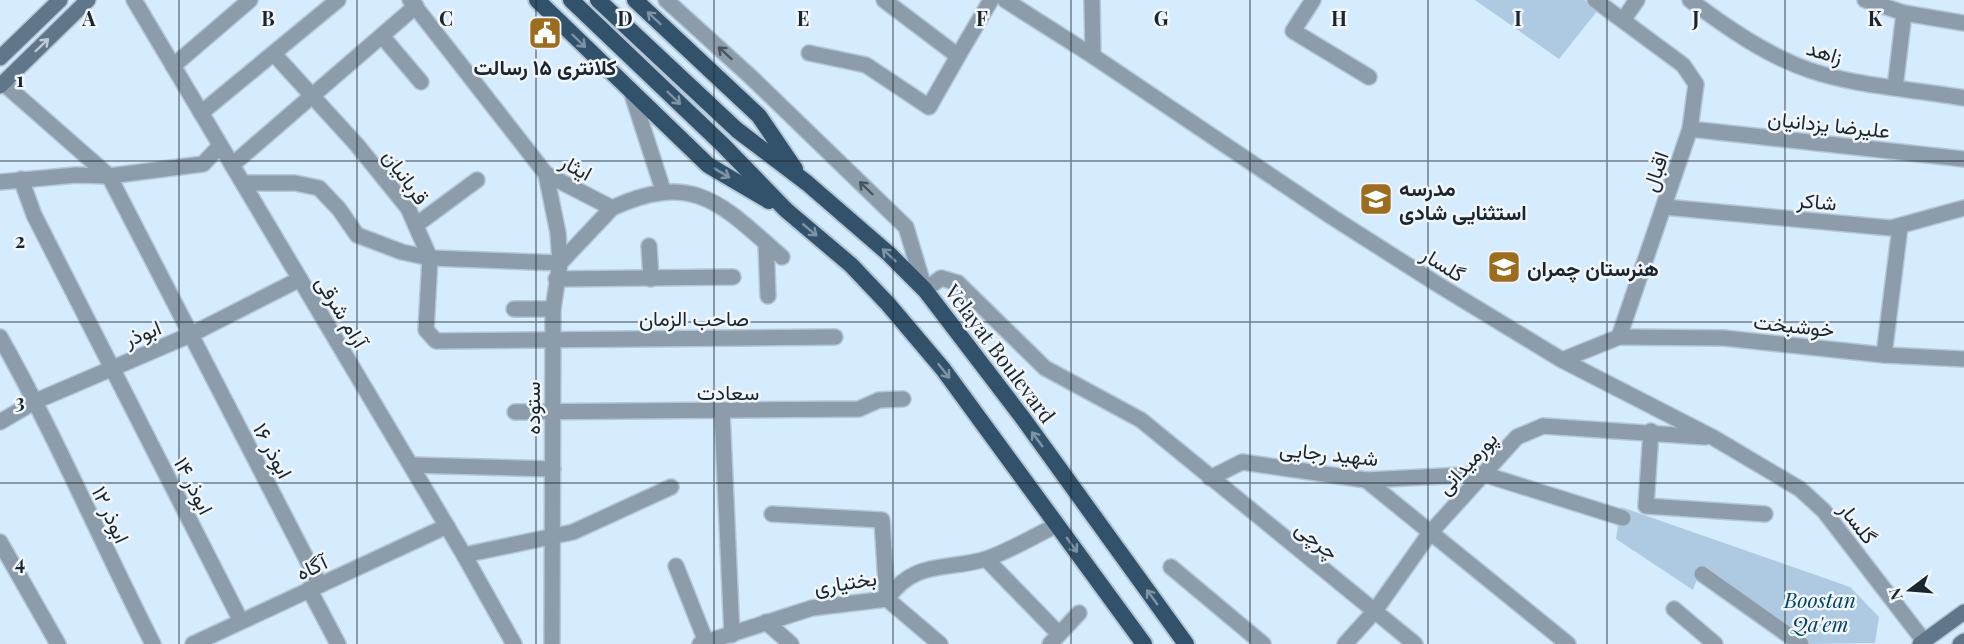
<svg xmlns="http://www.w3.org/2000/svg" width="1964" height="644" font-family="'Playfair Display',Vazirmatn,serif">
  <rect width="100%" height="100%" fill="#d5ebfe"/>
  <g fill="#aecae2">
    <path d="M1475,0H1584L1598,10L1559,59Z"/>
    <path d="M1621,507L1850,587L1879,617L1875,643L1808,644L1702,565L1693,590L1616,539Z"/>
  </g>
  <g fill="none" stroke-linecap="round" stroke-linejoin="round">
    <g stroke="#b3c7d8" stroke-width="18">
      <g id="minor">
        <path d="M410,0L546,174L612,208C695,170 722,205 782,257"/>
        <path d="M666,0L752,78L906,227L925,290L941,278L958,283L1045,368L1141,420L1415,644"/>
        <path d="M884,0L958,56L991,0"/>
        <path d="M1005,0L1093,56L1332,217L1437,284L1562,360L1714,438L1800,489L1824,511L1924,641"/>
        <path d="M1092,0L1093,56"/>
        <path d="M1313,0L1293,31L1369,77"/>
        <path d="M1690,0C1726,27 1766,55 1809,70C1859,87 1913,89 1964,98"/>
        <path d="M1865,0L1904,13L1964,23"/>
        <path d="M1623,20L1637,0"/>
        <path d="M382,36L421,82"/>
        <path d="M809,53L866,65L929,107L958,56"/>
        <path d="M274,54L357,145L408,208L430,258L426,330L436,341L835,337"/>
        <path d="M173,66L250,0"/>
        <path d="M3,83L109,176L320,585"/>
        <path d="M1895,88L1904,13"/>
        <path d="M631,91L663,190"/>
        <path d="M201,113L338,0"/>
        <path d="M1690,129L1964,159"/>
        <path d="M232,165L416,6"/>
        <path d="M546,174L558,233L560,263L553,309L552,644"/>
        <path d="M21,179L34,215L241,621"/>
        <path d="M0,182L76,175L109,176L203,164L220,146"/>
        <path d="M243,183H295L319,188L339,209L357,235L402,252L430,258L560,263L612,208"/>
        <path d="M1664,207L1891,228L1964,208"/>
        <path d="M416,225L477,180"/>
        <path d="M766,243L768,296"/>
        <path d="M649,246L651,279"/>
        <path d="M556,279L733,277"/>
        <path d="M514,309H553"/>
        <path d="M0,337C56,436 101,542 153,644"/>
        <path d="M1619,337L1724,338L1884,355L1964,359"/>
        <path d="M1884,355L1900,227"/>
        <path d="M1562,360L1619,337L1690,129L1696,84L1683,65L1595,0"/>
        <path d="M515,412L859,409L879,400L903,399"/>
        <path d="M722,412L732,635"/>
        <path d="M0,422L36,401L190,335L300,279"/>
        <path d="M1651,431L1646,506L1765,514"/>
        <path d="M411,465L553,469"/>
        <path d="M1210,478L1242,462L1366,480L1483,474L1623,518"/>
        <path d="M1366,480L1568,644"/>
        <path d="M772,514L882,520L887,599L940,644"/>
        <path d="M464,555L573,532L671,487"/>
        <path d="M986,559L1059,634"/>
        <path d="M676,566L707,644"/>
        <path d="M1171,567L1263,644"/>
        <path d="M1702,574L1801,644"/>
        <path d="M309,589L338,644"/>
        <path d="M1674,609L1715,644"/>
        <path d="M766,622L791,644"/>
        <path d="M700,644L812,608L887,599C915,559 946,571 986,559C1010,551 1034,536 1057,525"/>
        <path d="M1050,644L1079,613"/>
        <path d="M1345,644L1374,612L1430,533L1517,437L1543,426L1705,437"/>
      </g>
    </g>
    <g stroke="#b3c7d8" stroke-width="18">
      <g id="tertiary">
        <path d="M134,0L464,555L514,644"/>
        <path d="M0,542L58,644"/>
        <path d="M193,644L447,526"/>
      </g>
    </g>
    <g stroke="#b3c7d8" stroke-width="18">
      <g id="secondary">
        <path d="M0,58L60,0"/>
        <path d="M0,86L88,0"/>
        <path d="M1920,644L1964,612"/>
        <path d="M1960,644L1964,641"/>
      </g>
    </g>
    <g stroke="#b3c7d8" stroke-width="20">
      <g id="trunk">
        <path d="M537,0L708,165L769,201"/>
        <path d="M571,0L723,145L786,210L851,265L888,304L943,369L1144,644"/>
        <path d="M598,0L737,130L807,183L889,254L925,290L1022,417L1186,644"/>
        <path d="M635,0L759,116L795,169"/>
      </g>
    </g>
    <use href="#minor" stroke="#8c9caa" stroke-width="15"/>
    <use href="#tertiary" stroke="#8c9caa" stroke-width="15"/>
    <use href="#secondary" stroke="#60778b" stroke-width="15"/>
    <use href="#trunk" stroke="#32526c" stroke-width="16"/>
  </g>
  <defs><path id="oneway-shaft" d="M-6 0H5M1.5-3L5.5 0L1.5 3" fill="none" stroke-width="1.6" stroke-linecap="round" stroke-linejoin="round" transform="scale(1.5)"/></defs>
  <g stroke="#7e94a5">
    <use href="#oneway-shaft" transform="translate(654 18) rotate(-137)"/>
    <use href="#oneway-shaft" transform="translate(579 41) rotate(44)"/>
    <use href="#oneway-shaft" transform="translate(674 98) rotate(44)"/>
    <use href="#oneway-shaft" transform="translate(722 173) rotate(31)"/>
    <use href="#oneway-shaft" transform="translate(810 230) rotate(40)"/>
    <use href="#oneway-shaft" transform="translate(889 255) rotate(-137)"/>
    <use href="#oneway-shaft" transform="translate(944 371) rotate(52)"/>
    <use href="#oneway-shaft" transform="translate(1037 439) rotate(-126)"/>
    <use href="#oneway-shaft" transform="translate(1072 545) rotate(54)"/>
    <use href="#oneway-shaft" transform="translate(1152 597) rotate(-126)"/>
  </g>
  <use stroke="#becad4" href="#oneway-shaft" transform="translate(42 45) rotate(-44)"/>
  <g stroke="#48555f">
    <use href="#oneway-shaft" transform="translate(725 53) rotate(-138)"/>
    <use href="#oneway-shaft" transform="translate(866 188) rotate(-136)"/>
  </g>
  <path fill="none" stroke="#1a252d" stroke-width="1.5" stroke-opacity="0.55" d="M179,0V644M357,0V644M536,0V644M714,0V644M893,0V644M1071,0V644M1250,0V644M1428,0V644M1607,0V644M1785,0V644M0,161H1964M0,322H1964M0,483H1964"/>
  <defs>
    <g id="civic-square" transform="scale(1.725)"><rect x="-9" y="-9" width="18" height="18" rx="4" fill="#9c6d1f" stroke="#f0f6fb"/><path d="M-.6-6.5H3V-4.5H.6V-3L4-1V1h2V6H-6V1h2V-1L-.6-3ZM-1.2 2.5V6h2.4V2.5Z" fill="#fff"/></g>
    <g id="school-square" transform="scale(1.725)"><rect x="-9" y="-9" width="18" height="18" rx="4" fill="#9c6d1f" stroke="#f0f6fb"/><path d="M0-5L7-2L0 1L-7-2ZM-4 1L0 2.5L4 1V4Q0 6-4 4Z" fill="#fff"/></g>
  </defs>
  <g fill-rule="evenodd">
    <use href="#civic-square" x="545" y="33"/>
    <use href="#school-square" x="1376" y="199"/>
    <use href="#school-square" x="1504" y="267"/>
  </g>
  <g text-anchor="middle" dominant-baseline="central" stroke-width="5" stroke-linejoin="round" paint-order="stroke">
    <g font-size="21" fill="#1a252d" stroke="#f0f6fb">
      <text transform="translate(1825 51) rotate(17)">زاهد</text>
      <text transform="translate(1829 123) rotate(6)">علیرضا یزدانیان</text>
      <text transform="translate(577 166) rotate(29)">ایثار</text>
      <text transform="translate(1654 171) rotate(-71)">اقبال</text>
      <text transform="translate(407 176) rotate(54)">قربانیان</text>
      <text transform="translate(1817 200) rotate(5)">شاکر</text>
      <text transform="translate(1444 263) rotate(32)">گلسار</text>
      <text transform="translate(343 311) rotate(59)">آرام شرقی</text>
      <text x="694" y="317">صاحب الزمان</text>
      <text transform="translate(1794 324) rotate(6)">خوشبخت</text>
      <text transform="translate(142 332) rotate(-22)">ابوذر</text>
      <text transform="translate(1001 353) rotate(53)">Velayat Boulevard</text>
      <text x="728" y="391">سعادت</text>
      <text transform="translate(531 408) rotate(-90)">ستوده</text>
      <text transform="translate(274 450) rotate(62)">ابوذر ۱۶</text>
      <text transform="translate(1329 452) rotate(6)">شهید رجایی</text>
      <text transform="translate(1466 462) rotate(-47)">پورمیدانی</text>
      <text transform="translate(195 485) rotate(63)">ابوذر ۱۴</text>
      <text transform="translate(112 514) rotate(65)">ابوذر ۱۲</text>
      <text transform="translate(1859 522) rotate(52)">گلسار</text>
      <text transform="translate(1318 539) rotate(39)">چرچی</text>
      <text transform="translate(311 566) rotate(-25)">آگاه</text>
      <text transform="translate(845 581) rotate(-9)">بختیاری</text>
    </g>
    <g font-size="21" font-weight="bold" fill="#1a252d" stroke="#f0f6fb" text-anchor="start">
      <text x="545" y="66" text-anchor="middle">کلانتری ۱۵ رسالت</text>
      <text x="1399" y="187">مدرسه<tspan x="1399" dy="24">استثنایی شادی</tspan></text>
      <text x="1527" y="267">هنرستان چمران</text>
    </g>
    <g font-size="21" font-style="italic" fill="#00416a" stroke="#f0f6fb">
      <text x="1820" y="599">Boostan<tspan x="1820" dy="24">Qa'em</tspan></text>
    </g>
  </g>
  <g font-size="20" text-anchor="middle" font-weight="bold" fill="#1a252d" stroke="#f0f6fb" stroke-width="5" stroke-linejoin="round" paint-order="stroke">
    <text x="89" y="26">A</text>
    <text x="268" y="26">B</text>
    <text x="446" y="26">C</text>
    <text x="625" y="26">D</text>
    <text x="803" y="26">E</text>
    <text x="982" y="26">F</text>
    <text x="1161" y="26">G</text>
    <text x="1339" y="26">H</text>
    <text x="1518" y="26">I</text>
    <text x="1696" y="26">J</text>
    <text x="1875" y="26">K</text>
    <text x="20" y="87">1</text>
    <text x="20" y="248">2</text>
    <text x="20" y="409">3</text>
    <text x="20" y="570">4</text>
  </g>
  <g transform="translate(1910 590) rotate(254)" stroke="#f0f6fb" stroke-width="4.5" paint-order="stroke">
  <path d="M0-4.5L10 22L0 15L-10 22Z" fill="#1a252d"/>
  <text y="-9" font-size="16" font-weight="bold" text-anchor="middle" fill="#1a252d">N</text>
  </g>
</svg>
